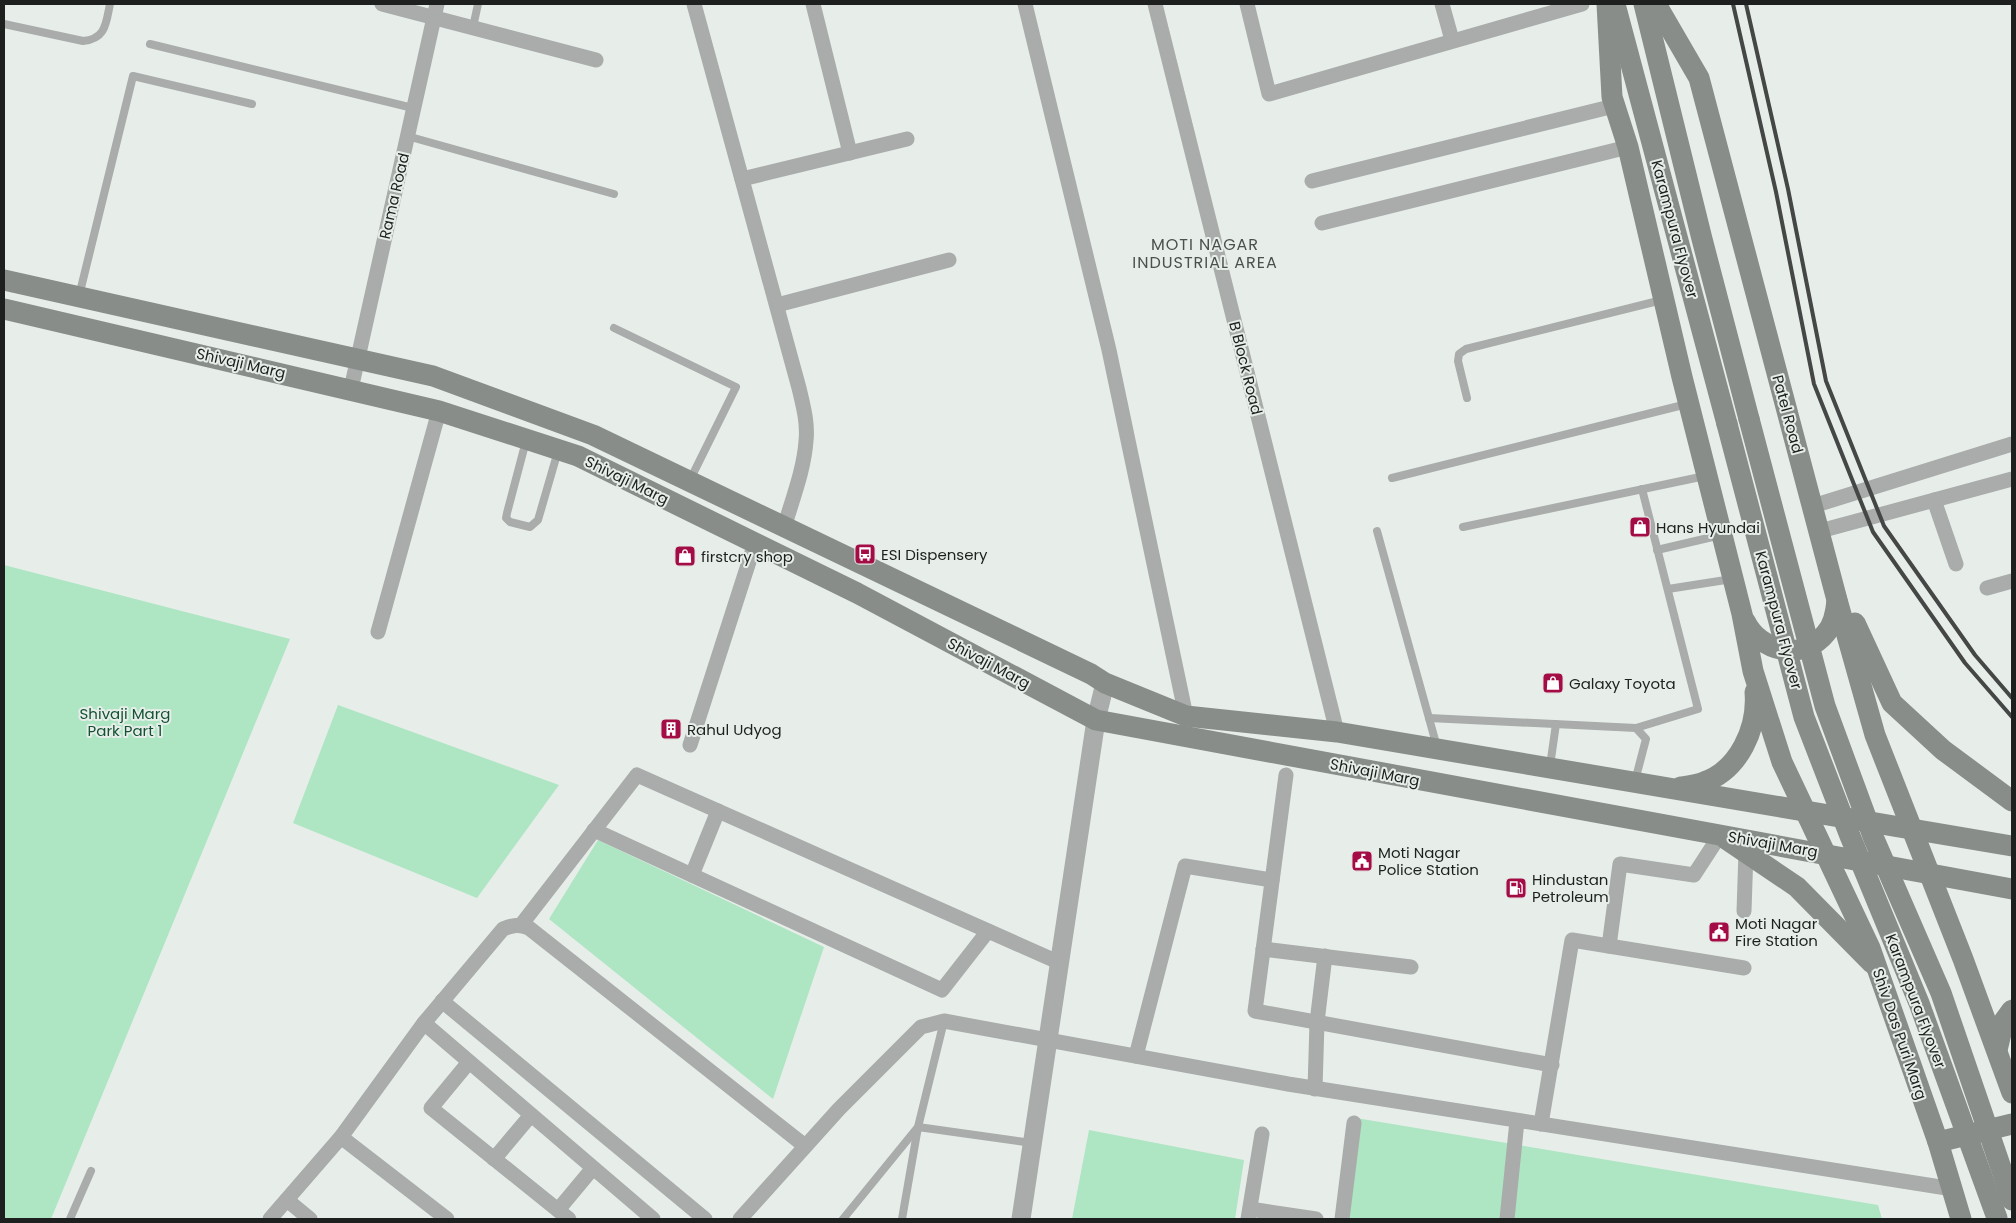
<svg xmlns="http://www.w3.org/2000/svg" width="2016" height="1223" font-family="Poppins,sans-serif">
  <rect width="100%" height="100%" fill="#e7eee9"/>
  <g fill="#aee5c3">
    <path d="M4,565L290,639L51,1219H4Z"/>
    <path d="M338,705L559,785L477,898L293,823Z"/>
    <path d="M598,840L824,947L773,1099L549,919Z"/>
    <path d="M1350,1117L1878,1205L1882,1219H1336Z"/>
    <path d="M1089,1130L1244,1160L1235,1219H1072Z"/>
  </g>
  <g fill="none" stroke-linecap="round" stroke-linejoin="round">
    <g stroke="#a9acaa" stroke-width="8">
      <path d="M4,24L83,41C106,39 106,23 110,4"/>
      <path d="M473,27L478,4"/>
      <path d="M150,44L413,108"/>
      <path d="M407,136L614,194"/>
      <path d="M79,296L133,76L252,104"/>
      <path d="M614,328L736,387L690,480"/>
      <path d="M1467,398L1458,361L1459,354L1466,349L1662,300"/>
      <path d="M526,441L507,513L506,518L510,522L530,527L538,520L558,451"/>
      <path d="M1392,478L1687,404"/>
      <path d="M1463,527L1705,476"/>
      <path d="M1377,531L1437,747"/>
      <path d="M1657,550L1721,535"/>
      <path d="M1668,589L1732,579"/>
      <path d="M1429,718L1636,728L1646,739L1635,781"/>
      <path d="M1636,728L1698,709L1642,489"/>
      <path d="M1550,766L1556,724"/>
      <path d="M70,1219L91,1171"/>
      <path d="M843,1219L918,1127L944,1021"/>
      <path d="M902,1219L918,1127L1032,1143"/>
    </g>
    <g stroke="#a9acaa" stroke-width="15">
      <path d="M382,4L596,60"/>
      <path d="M694,4L799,388C803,405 808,423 806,441C804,470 792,500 784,528"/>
      <path d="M813,4L850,153"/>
      <path d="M1025,4L1109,350L1186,716"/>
      <path d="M1155,4L1337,732"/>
      <path d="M1247,4L1269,94L1582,4"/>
      <path d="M1442,4L1452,40"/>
      <path d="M742,179L907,139"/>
      <path d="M1312,181L1614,106"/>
      <path d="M1322,223L1628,147"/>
      <path d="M777,305L949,260"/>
      <path d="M351,389L437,4"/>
      <path d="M1934,500L1956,564"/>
      <path d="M1813,506L2012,444"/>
      <path d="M1820,531L2012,479"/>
      <path d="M1987,588L2012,581"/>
      <path d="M378,632L439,411"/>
      <path d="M690,745L755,543"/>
      <path d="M1286,775L1255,1011L1552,1065"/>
      <path d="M594,830L942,990L988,931"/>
      <path d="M692,875L718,811"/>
      <path d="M1744,911L1746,852"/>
      <path d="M521,925L637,775L1058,962"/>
      <path d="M1609,946L1620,864L1694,875L1720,835"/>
      <path d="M1263,949L1411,967"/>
      <path d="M442,1001L705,1219"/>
      <path d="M424,1023L503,929C513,925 519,924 529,928L805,1146"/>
      <path d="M1136,1056L1185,866L1272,880"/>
      <path d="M469,1062L431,1108L569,1219"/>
      <path d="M1315,1089L1317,1022L1325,956"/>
      <path d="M1541,1124L1572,940L1744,968"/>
      <path d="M341,1137L447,1219"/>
      <path d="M494,1159L531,1115"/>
      <path d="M287,1200L310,1219"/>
      <path d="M1250,1209L1316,1219"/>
      <path d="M558,1210L593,1168"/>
      <path d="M270,1219L341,1137L424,1023L653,1219"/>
      <path d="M740,1219L839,1109L921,1027L944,1021L1288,1084L1953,1189"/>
      <path d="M1248,1219L1262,1134"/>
      <path d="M1342,1219L1354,1123"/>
      <path d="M1507,1219L1517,1121"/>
    </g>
    <path stroke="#a9acaa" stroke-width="19" d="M1021,1219L1096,720L1105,683"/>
    <g stroke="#898d8a" stroke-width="21">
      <path d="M1607,4L1612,97L1628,147L1682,377L1742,614L1753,671L1782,762L1870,948L1938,1142L1961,1219"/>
      <path d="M1644,4L1702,239L1749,419"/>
      <path d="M1656,4L1699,78L1837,600L1875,735L1963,959L2012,1093"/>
      <path d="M1616,8L1727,424"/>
      <path d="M4,280L433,376L593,435L1091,674L1105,683L1186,716L1337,732L2012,846"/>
      <path d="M4,309L439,411L578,456L857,593L1096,720L2012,889"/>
      <path d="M1745,621C1760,652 1803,662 1826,633C1834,624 1836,612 1837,600"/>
      <path d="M1855,623L1892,703L1943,750L2012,801"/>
      <path d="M1681,787C1688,786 1696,785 1704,782C1739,770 1758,728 1755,692"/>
      <path d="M1726,839L1797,887L1872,963"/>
      <path d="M1997,1050L2004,1021L2012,1010"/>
      <path d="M1938,1142L2012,1124"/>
    </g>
    <g stroke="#444745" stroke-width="4">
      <path d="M1733,4L1776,192L1814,384L1873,532L1965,663L2012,717"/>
      <path d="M1746,4L1788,189L1826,381L1884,526L1975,655L2012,698"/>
    </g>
    <g stroke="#898d8a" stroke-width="21">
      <path d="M1749,419L1825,706L1874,839L1941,993L2012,1200"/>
      <path d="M1727,424L1804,717L1850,836L1919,1003L1997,1218"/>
    </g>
  </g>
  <defs>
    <g id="shop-square" transform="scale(1.125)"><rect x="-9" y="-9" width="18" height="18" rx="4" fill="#a40c46" stroke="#e7eee9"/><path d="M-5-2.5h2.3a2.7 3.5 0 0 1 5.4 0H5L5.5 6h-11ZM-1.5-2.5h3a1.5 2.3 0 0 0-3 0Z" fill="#fff"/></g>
    <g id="bus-square" transform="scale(1.125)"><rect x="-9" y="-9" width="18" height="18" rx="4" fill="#a40c46" stroke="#e7eee9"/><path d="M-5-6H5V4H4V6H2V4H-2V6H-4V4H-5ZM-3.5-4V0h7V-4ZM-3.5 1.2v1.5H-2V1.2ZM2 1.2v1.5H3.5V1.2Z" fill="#fff"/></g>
    <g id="building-square" transform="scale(1.125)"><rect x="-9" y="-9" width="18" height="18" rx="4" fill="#a40c46" stroke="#e7eee9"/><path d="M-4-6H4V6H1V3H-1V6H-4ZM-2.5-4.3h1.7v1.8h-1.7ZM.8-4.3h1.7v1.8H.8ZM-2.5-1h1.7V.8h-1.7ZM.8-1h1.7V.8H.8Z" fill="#fff"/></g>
    <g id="civic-square" transform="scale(1.125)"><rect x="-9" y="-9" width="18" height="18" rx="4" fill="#a40c46" stroke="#e7eee9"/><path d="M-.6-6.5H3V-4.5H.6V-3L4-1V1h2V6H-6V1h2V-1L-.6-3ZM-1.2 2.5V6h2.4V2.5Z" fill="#fff"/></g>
    <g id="fuel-square" transform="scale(1.125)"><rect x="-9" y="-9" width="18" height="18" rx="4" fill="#a40c46" stroke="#e7eee9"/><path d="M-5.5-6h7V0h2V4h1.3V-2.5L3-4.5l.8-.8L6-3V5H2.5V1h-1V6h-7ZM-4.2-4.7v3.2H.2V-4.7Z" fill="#fff"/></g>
  </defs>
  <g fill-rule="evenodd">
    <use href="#shop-square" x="1640" y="527"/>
    <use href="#bus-square" x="865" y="554"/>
    <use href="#shop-square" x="685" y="556"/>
    <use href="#shop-square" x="1553" y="683"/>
    <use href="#building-square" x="671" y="729"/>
    <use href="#civic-square" x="1362" y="861"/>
    <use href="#fuel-square" x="1516" y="888"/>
    <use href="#civic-square" x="1719" y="932"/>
  </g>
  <g text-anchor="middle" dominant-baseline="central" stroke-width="4" stroke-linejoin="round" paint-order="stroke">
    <g font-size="15" fill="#1d201e" stroke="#e7eee9">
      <text transform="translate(394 196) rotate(-77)">Rama Road</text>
      <text transform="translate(1675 229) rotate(75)">Karampura Flyover</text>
      <text transform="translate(241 363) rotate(13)">Shivaji Marg</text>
      <text transform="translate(1246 368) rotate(76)">B Block Road</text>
      <text transform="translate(1788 414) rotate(75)">Patel Road</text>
      <text transform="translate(627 480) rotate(26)">Shivaji Marg</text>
      <text transform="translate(1779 620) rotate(75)">Karampura Flyover</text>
      <text transform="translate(989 663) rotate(28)">Shivaji Marg</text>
      <text transform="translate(1375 772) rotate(11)">Shivaji Marg</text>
      <text transform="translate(1773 844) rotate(10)">Shivaji Marg</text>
      <text transform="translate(1916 1001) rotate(69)">Karampura Flyover</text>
      <text transform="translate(1900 1034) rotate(71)">Shiv Das Puri Marg</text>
    </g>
    <g font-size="15" fill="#1d201e" stroke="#e7eee9" text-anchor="start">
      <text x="1656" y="527">Hans Hyundai</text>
      <text x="881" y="554">ESI Dispensery</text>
      <text x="701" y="556">firstcry shop</text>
      <text x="1569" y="683">Galaxy Toyota</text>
      <text x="687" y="729">Rahul Udyog</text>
      <text x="1378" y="852">Moti Nagar<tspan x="1378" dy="17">Police Station</tspan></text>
      <text x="1532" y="879">Hindustan<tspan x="1532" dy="17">Petroleum</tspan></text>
      <text x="1735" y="923">Moti Nagar<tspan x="1735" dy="17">Fire Station</tspan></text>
    </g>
    <g font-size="15" fill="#135133" stroke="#e7eee9">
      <text x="125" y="713">Shivaji Marg<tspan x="125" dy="17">Park Part 1</tspan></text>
    </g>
    <g font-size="16" letter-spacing="1" fill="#4b514d" stroke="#e7eee9">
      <text x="1205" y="244">MOTI NAGAR<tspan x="1205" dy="18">INDUSTRIAL AREA</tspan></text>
    </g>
  </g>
  <rect width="2016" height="1223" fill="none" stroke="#1d201e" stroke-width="10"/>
</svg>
